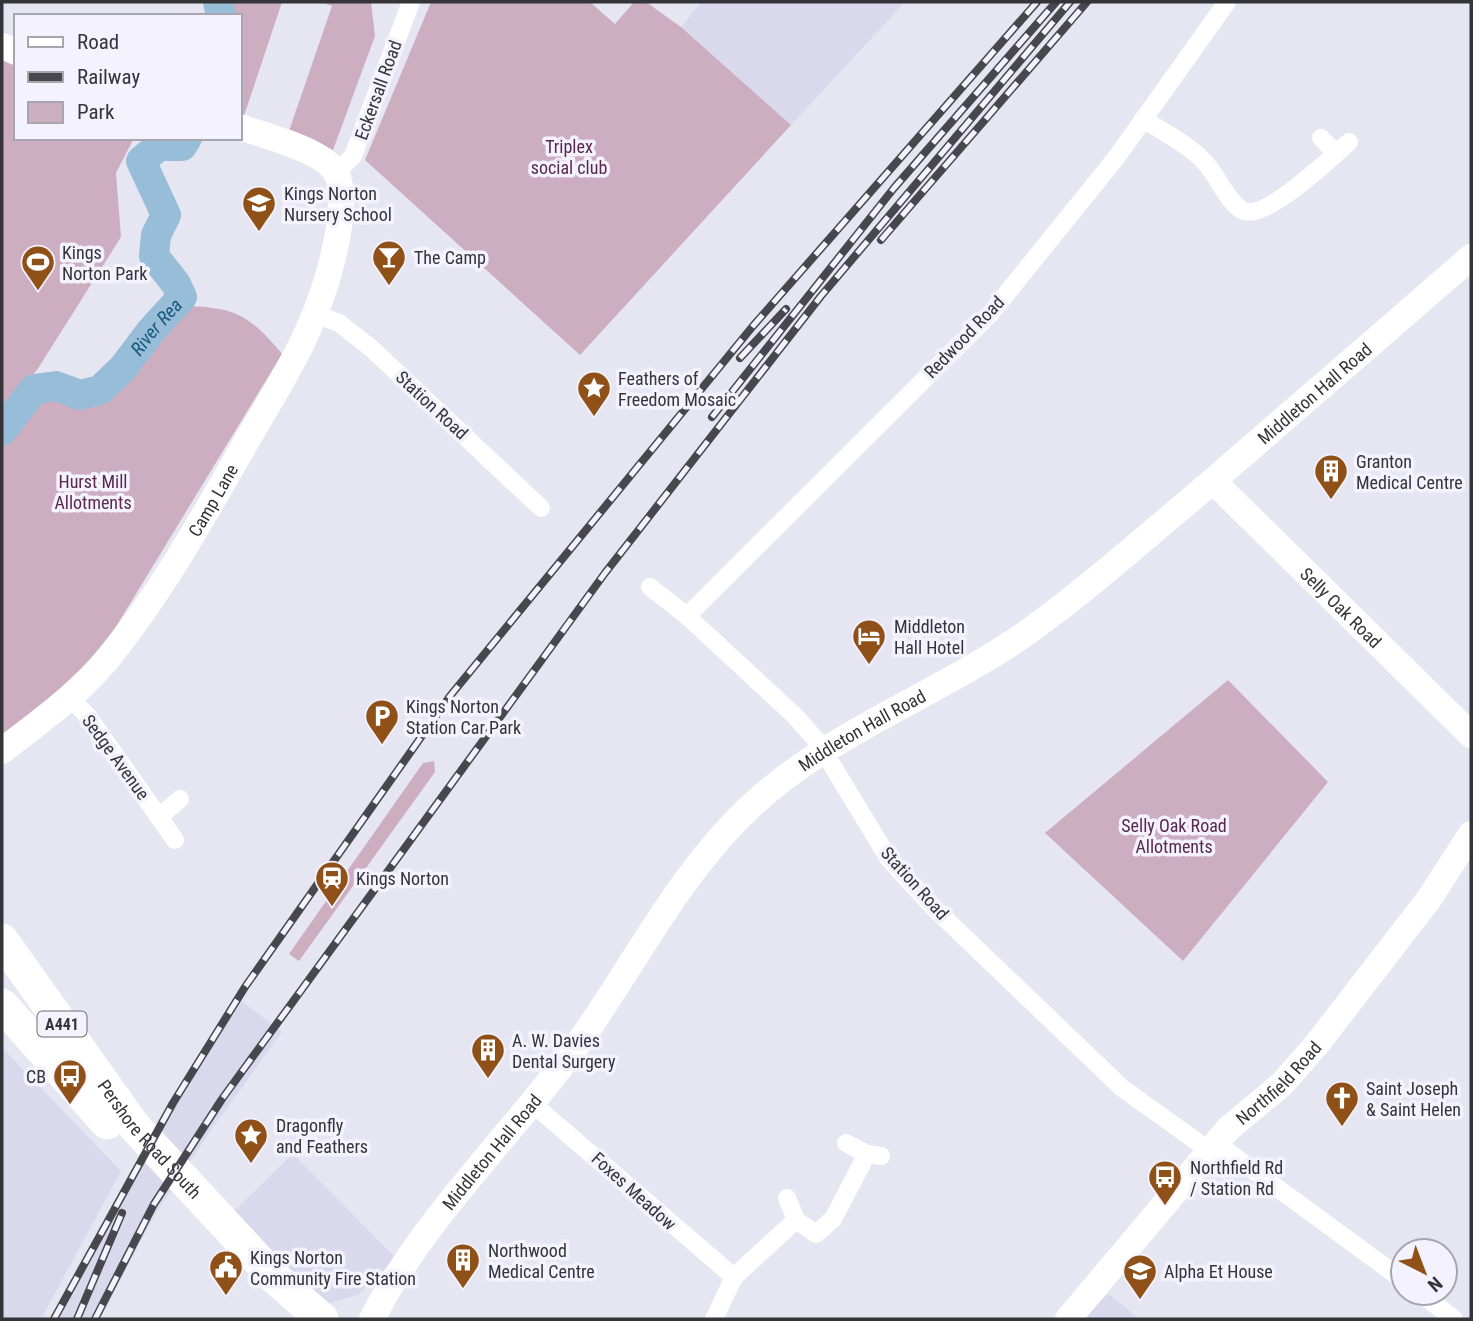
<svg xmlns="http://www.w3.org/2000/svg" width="1473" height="1321" font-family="'Roboto Condensed',sans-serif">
  <rect width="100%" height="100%" fill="#e6e5f2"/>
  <g fill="#dad8ec">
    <path d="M701,2H905L791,125L681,27Z"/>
    <path d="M235,996L282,1032L211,1130L154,1216L100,1319H50L163,1114Z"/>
    <path d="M2,1048L121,1171L41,1319H2Z"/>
    <path d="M293,1154L396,1258L358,1295L323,1305L231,1214Z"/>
    <path d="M1108,1294L1140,1319H1084Z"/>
  </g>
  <g fill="#cdaec1">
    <path d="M203,2H282L244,116L240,114V16H209Z"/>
    <path d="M321,2H371L375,36L333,150L289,131L332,6Z"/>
    <path d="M431,2H590L615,24L634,2H646L681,27L791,125L580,355L365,160Z"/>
    <path d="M2,55L16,62V138H134L116,173L121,237L37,370L2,409Z"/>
    <path d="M185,306C234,307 250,315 282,354L114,630L67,692L2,734V443L43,397L78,402L99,397L128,372L157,334L166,316Z"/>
    <path d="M1228,680L1328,782L1183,961L1045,833Z"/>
    <path d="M434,761L435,772L299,961L289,954L423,763Z"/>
  </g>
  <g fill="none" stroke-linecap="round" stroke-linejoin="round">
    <g stroke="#97bdd8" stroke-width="30">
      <path d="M218,2L221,16"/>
      <path id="s1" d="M2,431L34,389L56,386L80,395L100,390L123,368L151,331L182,297L176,284L154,256L156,235L166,215L141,161L159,146H182L187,138"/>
    </g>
    <g stroke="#fff" stroke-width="18">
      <path d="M1143,119C1165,133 1196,148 1211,170C1220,182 1230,205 1244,211C1266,220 1332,157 1349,142"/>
      <path d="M1321,138L1336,153"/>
      <path d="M336,173L353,156L411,2"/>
      <path d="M315,314L339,323L371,348L541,508"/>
      <path d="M650,587L687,616L795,716L818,742L889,859L932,906L1122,1088L1210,1151"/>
      <path d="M687,616L990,314L1116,158L1227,2"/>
      <path d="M70,698L87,715L175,840"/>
      <path d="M159,817L180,799"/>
      <path d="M534,1105L734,1277L796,1220L816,1234L833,1219L867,1154L881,1156"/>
      <path d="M846,1143L867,1154"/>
      <path d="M1216,1143L1403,1280"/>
      <path d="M787,1198L796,1220"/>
      <path d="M1420,1293L1454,1319"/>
      <path d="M714,1319L734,1277"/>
    </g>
    <g stroke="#fff" stroke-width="26">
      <path d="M2,46L16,52"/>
      <path id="s2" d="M1213,481L1471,735"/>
      <path id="s3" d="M2,751C39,722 79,694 109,657C160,594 201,521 241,451C266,407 295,363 314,316C327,285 353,201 335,171C320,149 265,136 240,127"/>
      <path id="s4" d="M372,1319C421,1222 507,1140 572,1052C631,972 676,876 750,807C832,730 942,694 1032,629C1091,586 1145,538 1201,491C1291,414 1381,335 1471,257"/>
      <path id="s5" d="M1068,1319L1228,1129L1282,1084L1317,1044L1429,899L1471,834"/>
    </g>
    <g stroke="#fff" stroke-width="33">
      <path id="s6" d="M2,940L134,1126L274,1277L322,1319"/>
      <path d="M2,1005L107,1123"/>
    </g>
    <g stroke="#47474d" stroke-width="8">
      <g id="rail">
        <path d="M881,240L1087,2"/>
        <path d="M740,358L786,309"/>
        <path d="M712,417L894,188L1056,2"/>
        <path d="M54,1319L173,1103L245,987L450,696L753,326L1037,2"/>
        <path d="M77,1319L122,1213"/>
        <path d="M95,1319L154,1204L222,1099L605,573L821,296L1070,2"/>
      </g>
    </g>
    <use href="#rail" stroke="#f3f2fd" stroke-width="5" stroke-dasharray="16" stroke-linecap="butt"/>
  </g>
  <defs>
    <g id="school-pin" transform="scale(1.75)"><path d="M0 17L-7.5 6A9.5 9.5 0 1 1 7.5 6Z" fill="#905118" stroke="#f3f2fd"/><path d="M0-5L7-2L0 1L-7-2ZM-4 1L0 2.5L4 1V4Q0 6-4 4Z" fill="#fff"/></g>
    <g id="bar-pin" transform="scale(1.75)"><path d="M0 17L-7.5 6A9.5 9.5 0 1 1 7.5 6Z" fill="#905118" stroke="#f3f2fd"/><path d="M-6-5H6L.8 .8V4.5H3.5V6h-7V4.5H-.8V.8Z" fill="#fff"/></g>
    <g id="stadium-pin" transform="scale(1.75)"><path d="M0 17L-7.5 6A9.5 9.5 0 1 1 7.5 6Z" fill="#905118" stroke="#f3f2fd"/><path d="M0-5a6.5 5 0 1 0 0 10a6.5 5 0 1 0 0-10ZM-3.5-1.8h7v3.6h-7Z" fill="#fff"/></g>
    <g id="sight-pin" transform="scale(1.75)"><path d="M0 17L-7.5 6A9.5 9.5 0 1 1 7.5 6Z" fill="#905118" stroke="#f3f2fd"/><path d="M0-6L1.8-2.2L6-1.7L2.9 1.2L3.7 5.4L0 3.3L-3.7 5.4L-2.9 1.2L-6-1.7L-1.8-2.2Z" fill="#fff"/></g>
    <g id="building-pin" transform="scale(1.75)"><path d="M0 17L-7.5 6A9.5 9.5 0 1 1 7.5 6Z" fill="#905118" stroke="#f3f2fd"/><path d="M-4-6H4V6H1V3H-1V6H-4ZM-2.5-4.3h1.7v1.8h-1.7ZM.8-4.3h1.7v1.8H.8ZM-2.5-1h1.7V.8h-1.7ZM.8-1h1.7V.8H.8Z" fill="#fff"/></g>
    <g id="hotel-pin" transform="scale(1.75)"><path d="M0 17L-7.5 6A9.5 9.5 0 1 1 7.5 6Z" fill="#905118" stroke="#f3f2fd"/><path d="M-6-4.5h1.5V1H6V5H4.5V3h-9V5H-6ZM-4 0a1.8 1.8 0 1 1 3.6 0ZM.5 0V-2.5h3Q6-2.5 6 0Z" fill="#fff"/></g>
    <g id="parking-pin" transform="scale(1.75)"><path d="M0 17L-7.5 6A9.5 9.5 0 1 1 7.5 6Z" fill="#905118" stroke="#f3f2fd"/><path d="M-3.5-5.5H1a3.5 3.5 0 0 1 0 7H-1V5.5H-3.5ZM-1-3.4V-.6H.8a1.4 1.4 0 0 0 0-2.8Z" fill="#fff"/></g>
    <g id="station-pin" transform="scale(1.75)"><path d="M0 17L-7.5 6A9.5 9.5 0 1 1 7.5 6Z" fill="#905118" stroke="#f3f2fd"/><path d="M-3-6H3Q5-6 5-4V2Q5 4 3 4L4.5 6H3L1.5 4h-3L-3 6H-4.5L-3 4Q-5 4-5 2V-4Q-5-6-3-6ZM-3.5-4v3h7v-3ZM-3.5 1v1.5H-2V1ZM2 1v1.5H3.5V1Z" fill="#fff"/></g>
    <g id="bus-pin" transform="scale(1.75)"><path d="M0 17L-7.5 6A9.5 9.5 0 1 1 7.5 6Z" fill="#905118" stroke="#f3f2fd"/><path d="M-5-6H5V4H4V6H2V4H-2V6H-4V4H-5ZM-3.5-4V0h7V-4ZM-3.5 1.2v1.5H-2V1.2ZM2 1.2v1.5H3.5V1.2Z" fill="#fff"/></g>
    <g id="church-pin" transform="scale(1.75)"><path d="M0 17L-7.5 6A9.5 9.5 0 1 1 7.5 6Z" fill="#905118" stroke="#f3f2fd"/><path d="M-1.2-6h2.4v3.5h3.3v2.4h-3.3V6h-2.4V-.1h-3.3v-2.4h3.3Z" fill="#fff"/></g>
    <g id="civic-pin" transform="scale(1.75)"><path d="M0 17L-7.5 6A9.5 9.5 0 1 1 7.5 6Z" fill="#905118" stroke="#f3f2fd"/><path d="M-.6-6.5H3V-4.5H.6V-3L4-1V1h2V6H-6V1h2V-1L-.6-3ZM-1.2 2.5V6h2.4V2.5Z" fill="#fff"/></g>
  </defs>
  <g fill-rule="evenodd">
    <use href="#school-pin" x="259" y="203"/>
    <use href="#bar-pin" x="389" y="257"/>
    <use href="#stadium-pin" x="38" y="262"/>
    <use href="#sight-pin" x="594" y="388"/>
    <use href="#building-pin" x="1331" y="471"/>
    <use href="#hotel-pin" x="869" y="636"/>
    <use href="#parking-pin" x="382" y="716"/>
    <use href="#station-pin" x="332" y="878"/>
    <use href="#building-pin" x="488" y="1050"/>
    <use href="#bus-pin" x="70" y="1076"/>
    <use href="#church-pin" x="1342" y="1098"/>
    <use href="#sight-pin" x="251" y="1135"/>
    <use href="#bus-pin" x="1165" y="1177"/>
    <use href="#building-pin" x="463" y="1260"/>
    <use href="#civic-pin" x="226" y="1267"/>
    <use href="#school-pin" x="1140" y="1271"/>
  </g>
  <g text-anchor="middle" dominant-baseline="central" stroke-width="7" stroke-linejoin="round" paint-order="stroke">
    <rect fill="#f3f2fd" stroke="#6d6d74" stroke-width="2" x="37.5" y="1011.5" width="49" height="25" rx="5"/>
    <g font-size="16" font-weight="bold" fill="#343439">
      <text x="62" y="1024">A441</text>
    </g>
    <g font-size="18" fill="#343439" stroke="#f3f2fd">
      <text transform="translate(378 90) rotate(-70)">Eckersall Road</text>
      <text transform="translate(964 337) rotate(-46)">Redwood Road</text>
      <text stroke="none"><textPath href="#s4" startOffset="1340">Middleton Hall Road</textPath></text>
      <text transform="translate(432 405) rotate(43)">Station Road</text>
      <text stroke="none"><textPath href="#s3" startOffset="331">Camp Lane</textPath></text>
      <text stroke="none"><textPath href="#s2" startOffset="180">Selly Oak Road</textPath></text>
      <text stroke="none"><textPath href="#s4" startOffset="774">Middleton Hall Road</textPath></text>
      <text transform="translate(116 757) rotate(54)">Sedge Avenue</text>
      <text transform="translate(915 883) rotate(48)">Station Road</text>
      <text stroke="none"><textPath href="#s5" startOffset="317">Northfield Road</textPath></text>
      <text stroke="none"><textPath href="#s6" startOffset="248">Pershore Road South</textPath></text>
      <text stroke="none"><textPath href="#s4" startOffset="206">Middleton Hall Road</textPath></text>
      <text transform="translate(634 1191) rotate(42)">Foxes Meadow</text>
    </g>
    <g font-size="18" fill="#5a284a" stroke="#f3f2fd">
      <text x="569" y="146">Triplex<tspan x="569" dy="21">social club</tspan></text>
      <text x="93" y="481">Hurst Mill<tspan x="93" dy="21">Allotments</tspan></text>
      <text x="1174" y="825">Selly Oak Road<tspan x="1174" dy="21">Allotments</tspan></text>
    </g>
    <g font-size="18" fill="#343439" stroke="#f3f2fd" text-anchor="start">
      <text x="284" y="193">Kings Norton<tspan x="284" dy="21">Nursery School</tspan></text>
      <text x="62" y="252">Kings<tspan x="62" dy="21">Norton Park</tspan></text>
      <text x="414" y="257">The Camp</text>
      <text x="618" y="378">Feathers of<tspan x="618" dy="21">Freedom Mosaic</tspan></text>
      <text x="1356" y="461">Granton<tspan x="1356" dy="21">Medical Centre</tspan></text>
      <text x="894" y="626">Middleton<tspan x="894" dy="21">Hall Hotel</tspan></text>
      <text x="406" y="706">Kings Norton<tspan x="406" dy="21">Station Car Park</tspan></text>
      <text x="356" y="878">Kings Norton</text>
      <text x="512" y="1040">A. W. Davies<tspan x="512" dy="21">Dental Surgery</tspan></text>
      <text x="46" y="1076" text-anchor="end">CB</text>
      <text x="1366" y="1088">Saint Joseph<tspan x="1366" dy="21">&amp; Saint Helen</tspan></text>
      <text x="276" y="1125">Dragonfly<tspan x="276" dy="21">and Feathers</tspan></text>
      <text x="1190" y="1167">Northfield Rd<tspan x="1190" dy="21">/ Station Rd</tspan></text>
      <text x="488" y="1250">Northwood<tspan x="488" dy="21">Medical Centre</tspan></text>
      <text x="250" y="1257">Kings Norton<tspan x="250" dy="21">Community Fire Station</tspan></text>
      <text x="1164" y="1271">Alpha Et House</text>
    </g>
    <g font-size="19" font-style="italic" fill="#19597d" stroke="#f3f2fd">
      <text stroke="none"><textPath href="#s1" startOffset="206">River Rea</textPath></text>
    </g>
  </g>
  <rect width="1473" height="1321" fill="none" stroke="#343439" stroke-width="7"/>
  <rect x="14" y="14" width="228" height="126" fill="#f3f2fd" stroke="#a7a6af" stroke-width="2"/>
  <rect x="28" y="37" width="35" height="10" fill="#ffffff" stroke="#a7a6af" stroke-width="2"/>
  <text x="77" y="49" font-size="21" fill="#343439">Road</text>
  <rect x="28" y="72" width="35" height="10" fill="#47474d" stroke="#a7a6af" stroke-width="2"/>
  <text x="77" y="84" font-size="21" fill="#343439">Railway</text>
  <rect x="28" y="102" width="35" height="21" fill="#cdaec1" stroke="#a7a6af" stroke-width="2"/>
  <text x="77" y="119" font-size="21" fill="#343439">Park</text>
  <g transform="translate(1424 1272) rotate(138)"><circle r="33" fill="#f3f2fd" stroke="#a7a6af" stroke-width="2"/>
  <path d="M0-5L12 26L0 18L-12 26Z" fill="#905118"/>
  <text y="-10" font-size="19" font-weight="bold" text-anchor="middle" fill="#343439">N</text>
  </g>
</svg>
